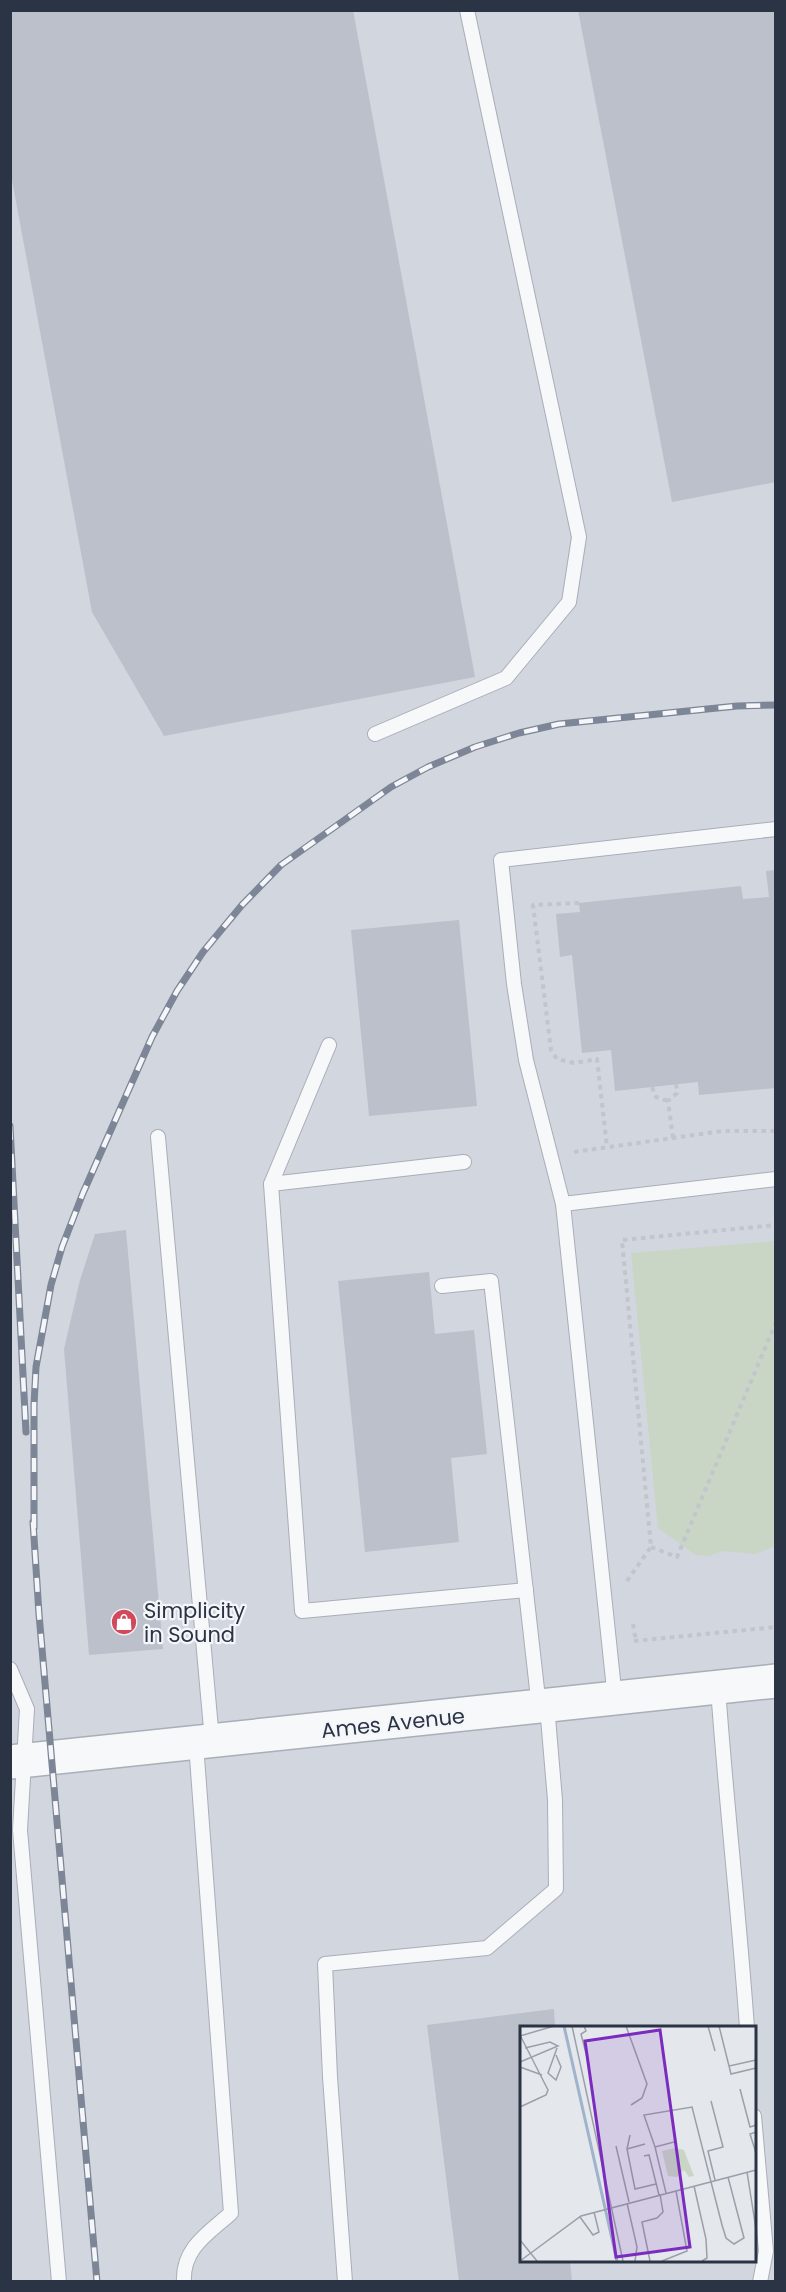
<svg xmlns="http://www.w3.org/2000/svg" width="786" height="2292" font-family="Poppins,sans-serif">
  <rect width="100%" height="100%" fill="#e4e7ec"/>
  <path fill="#d2d6de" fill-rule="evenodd" d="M11,11H775V2281L11,2282ZM522,2028H754V2260H522Z"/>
  <path fill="#c9d6c5" d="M775,1241V1546L755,1554L722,1551L709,1556L696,1555L658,1528L631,1253Z"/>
  <g fill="#bbc0ca">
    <path d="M10,10H353L475,677L164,736L92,612L10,169Z"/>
    <path d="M578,10H776V482L672,502Z"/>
    <path d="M776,870V1088L699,1095L698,1082L615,1091L611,1050L582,1053L572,955L560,957L556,914L580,912L579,903L741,886L743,899L769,897L766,871Z"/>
    <path d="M459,920L477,1106L369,1116L351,930Z"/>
    <path d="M126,1230L163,1649L89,1655L64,1349L80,1280L95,1234Z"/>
    <path d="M429,1272L435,1334L474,1330L487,1454L451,1458L459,1542L365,1552L338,1281Z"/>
    <path d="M554,2009L555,2028H522V2260H570L572,2282H459L427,2025Z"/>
  </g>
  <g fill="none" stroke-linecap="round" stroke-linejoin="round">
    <g stroke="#a9aeb7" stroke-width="16">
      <g id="service">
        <path d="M375,734L506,678L569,602L579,537L467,10"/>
        <path d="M329,1045L271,1184L302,1611L526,1590"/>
        <path d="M158,1137L212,1740"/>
        <path d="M271,1184L464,1162"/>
        <path d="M563,1204L526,1060L514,984L501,860L776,829"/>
        <path d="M442,1286L491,1281L539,1707"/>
        <path d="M10,1669L27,1709L20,1830L59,2282"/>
        <path d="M718,1688C726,1801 739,1914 747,2028"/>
        <path d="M615,1699L563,1204L776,1179"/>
        <path d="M754,2116L766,2251L760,2282"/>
        <path d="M184,2282C182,2248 209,2233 231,2213L196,1744"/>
        <path d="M345,2282L330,2077L325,1964L487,1948L556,1889L555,1800L547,1706"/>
      </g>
    </g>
    <g stroke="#a9aeb7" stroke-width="36">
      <path id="tertiary" d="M10,1762L776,1681"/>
    </g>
    <g stroke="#c2c5cb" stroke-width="4" stroke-dasharray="4.5 4.5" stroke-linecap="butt">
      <path d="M579,903L533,905L551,1050L557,1059L574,1063L597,1059L607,1147"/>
      <path d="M652,1087L656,1097L668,1101"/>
      <path d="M673,1138L668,1101L677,1093L676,1084"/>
      <path d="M574,1152L722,1131H776"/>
      <path d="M651,1547L677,1557L776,1322"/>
      <path d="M627,1581L651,1547L622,1240L776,1225"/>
      <path d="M633,1624L636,1641"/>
      <path d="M634,1641L776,1627"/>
    </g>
    <use href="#service" stroke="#f7f8fa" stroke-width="14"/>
    <use href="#tertiary" stroke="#f7f8fa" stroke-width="33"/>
    <g stroke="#7d8696" stroke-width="7">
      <g id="rail">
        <path d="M10,1126L26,1432"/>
        <path d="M33,1522L39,1614L97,2282"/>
        <path d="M34,1528V1405L36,1367L51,1285L62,1247L83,1193L152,1037L177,991L203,952L242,905L281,865L391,787L428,767L475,747L519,733L559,724L737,706L776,705"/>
      </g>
    </g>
    <use href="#rail" stroke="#f4f6f9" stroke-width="4.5" stroke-dasharray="14" stroke-linecap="butt"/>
  </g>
  <defs>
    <g id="shop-disc" transform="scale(1.35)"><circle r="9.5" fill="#d1495b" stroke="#f4f6f9"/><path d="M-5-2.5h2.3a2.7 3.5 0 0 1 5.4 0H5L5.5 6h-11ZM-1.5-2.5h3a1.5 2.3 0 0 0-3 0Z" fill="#fff"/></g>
  </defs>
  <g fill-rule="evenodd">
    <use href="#shop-disc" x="124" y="1622"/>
  </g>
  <g text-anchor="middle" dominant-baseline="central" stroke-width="4.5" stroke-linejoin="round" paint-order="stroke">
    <g font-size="21" fill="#2b3445" stroke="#f4f6f9" text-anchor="start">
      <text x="144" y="1610">Simplicity<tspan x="144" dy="24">in Sound</tspan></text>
    </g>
    <g font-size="21" fill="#2b3445" stroke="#f4f6f9">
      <text transform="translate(393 1723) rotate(-6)">Ames Avenue</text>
    </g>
  </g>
  <g transform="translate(520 2026)">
    <rect width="236" height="236" fill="#e4e7ec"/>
    <path d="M155,122L164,124L174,150L169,151L164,144L157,151L148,150L142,125Z" fill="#c9d6c5"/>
    <path fill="none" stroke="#9fb4cc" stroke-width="3" d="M44,0L97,235"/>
    <path fill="none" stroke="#9a9fa9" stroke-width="1.5" d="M52,0L103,235M64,0L66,5L61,8L69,39M106,0L127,58L122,72L111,79M188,0L195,25M199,0L209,40M0,10L34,0M36,29L41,41L36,54L28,47L37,22M236,34L209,40L211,48L236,42M0,36L38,20L30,16L5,22M0,41L22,49M220,63L230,101L236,99M191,75L203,121L188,125L195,154M0,81L26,69L28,64L1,11M236,106L230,108L236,127M110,109L107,123L115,163L136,158M96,120L109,176M135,121L124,89L172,81L202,199L206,212L214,218L224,212L208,151M107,123L125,118M124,130L129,129L139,169M227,146L236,203M174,160L186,213L187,232L182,235M146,167L135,121L154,116M107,177L117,221L115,235M60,191L73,209L79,206L74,186M0,214L17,235M0,235L61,190L236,144M130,235L122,196L137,192L143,186L140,168M142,235L167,225L156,165"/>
    <path fill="#7b2cbf" fill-opacity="0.15" stroke="#7b2cbf" stroke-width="3" d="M140,4L170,221L96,231L65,15Z"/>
    <rect width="236" height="236" fill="none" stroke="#2b3445" stroke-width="3"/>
  </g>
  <rect width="786" height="2292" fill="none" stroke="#2b3445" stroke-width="24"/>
</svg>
